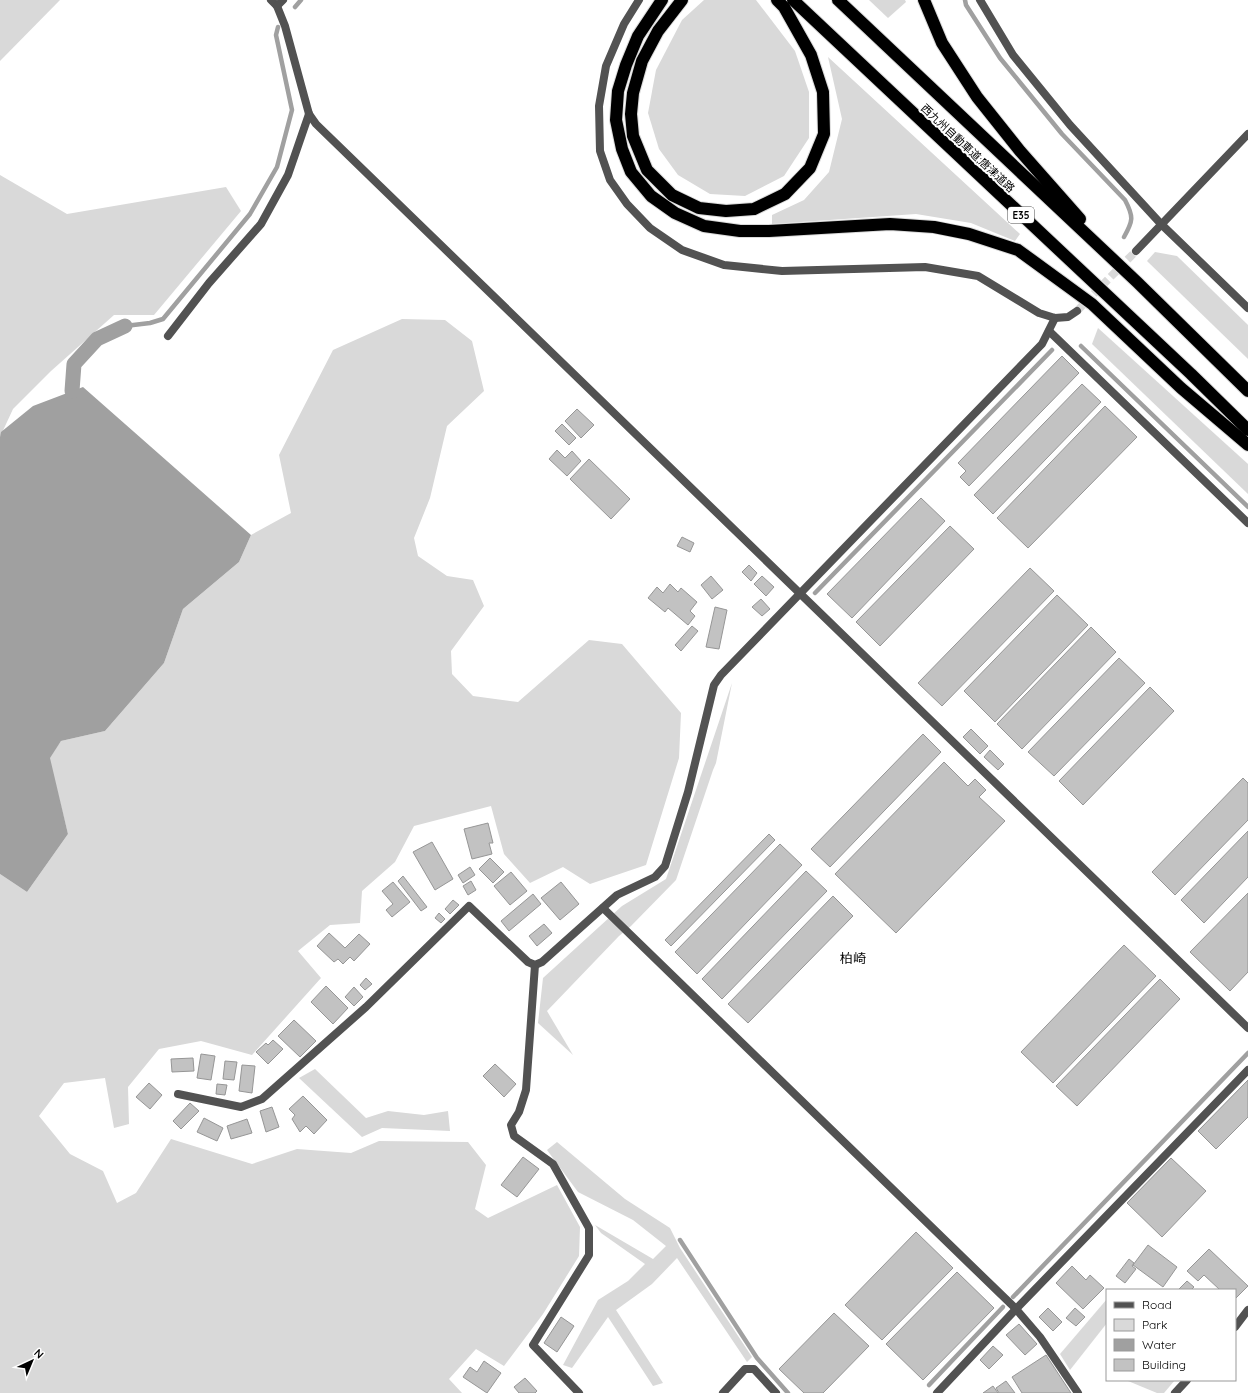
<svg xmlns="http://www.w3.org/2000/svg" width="1248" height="1393" font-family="Quicksand,'Noto Sans JP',sans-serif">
  <rect width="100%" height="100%" fill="#fff"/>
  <g fill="#d9d9d9">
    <path d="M0,0H60L0,61Z"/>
    <path d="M704,0H756L795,51L809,92V138L784,176L745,196L710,194L678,175L659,149L648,113L656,70L682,20Z"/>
    <path d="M869,0H905L906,2L888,18Z"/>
    <path d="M828,57L1020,234L1015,241L971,223L916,214L772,224V215L804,200L829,172L842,119Z"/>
    <path d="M0,175L67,214L226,187L241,211L154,315H114L51,371L13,409L0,437Z"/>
    <path d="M1155,252L1177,256L1248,325V359L1147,261Z"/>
    <path d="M402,319L445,320L472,341L484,391L447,426L430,498L414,538L418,556L447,576L473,580L484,606L451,651L452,674L473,696L518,702L589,640L622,644L681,713L679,758L646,865L590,884L563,867L530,883L504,854L491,806L414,826L395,862L362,891L360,923L330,925L298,951L321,978L252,1055L201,1041L159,1049L128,1087L129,1124L114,1128L105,1078L64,1083L39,1116L70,1154L103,1171L117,1203L136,1193L171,1139L252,1164L297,1149L351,1153L379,1141L468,1142L486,1165L475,1209L488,1218L557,1185L580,1227L579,1256L543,1314L504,1366L476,1349L449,1379L462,1393H0V874L27,892L68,834L49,758L61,741L105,731L164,663L183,609L239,562L251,535L291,513L279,455L333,350Z"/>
    <path d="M1098,328L1248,464V494L1092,344Z"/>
    <path d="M732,683L716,763L713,770L676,880L631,926L619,936L547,1011L573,1055L538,1023L543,978L622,906L666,879Z"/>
    <path d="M315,1069L366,1118L388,1111L424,1115L448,1111L450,1131L382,1128L362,1137L299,1078Z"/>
    <path d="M557,1142L625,1199L670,1228L680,1248L752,1357L747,1362L677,1258L652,1284L616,1310L663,1383L653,1386L608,1317L572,1368L563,1365L598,1300L628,1281L645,1264L601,1233L595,1225L653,1259L666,1246L633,1220L578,1192L547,1150Z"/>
    <path d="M1107,1299V1323L1070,1370L1060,1354Z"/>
    <path d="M1128,1380H1175L1164,1393H1157L1128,1381Z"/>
  </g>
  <path fill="#a0a0a0" d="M83,387L251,535L239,562L183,609L164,663L105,731L61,741L50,758L68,834L27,892L0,874V437L1,432L33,406Z"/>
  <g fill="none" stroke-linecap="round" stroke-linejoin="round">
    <g stroke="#a0a0a0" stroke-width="4.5">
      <path d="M965,0L966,5L1000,58L1062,134L1125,200C1134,217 1133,221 1124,237"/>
      <path d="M295,7L301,0"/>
      <path d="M125,326L150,323L163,319L250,214L277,167L292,110L276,35L278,27"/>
      <path d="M1081,346L1248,507"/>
      <path d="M815,593L1052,350"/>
      <path d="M680,1240L757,1358L788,1393"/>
      <path d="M1013,1297L1248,1053"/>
      <path d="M929,1385L1003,1307"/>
    </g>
    <path stroke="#a0a0a0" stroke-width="15" d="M72,391L74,364L97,339L125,326"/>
  </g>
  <g fill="#c2c2c2" stroke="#969696">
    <path d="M1062,356L1079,373L969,486L960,477L966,471L958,463Z"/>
    <path d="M1082,384L1101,402L993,514L974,495Z"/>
    <path d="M1105,406L1137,437L1028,548L997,518Z"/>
    <path d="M577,409L594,425L581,438L565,421Z"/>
    <path d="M562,424L576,438L569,445L555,431Z"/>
    <path d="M557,450L565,458L572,451L581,461L567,476L549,459Z"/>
    <path d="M589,459L630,499L611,519L570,479Z"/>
    <path d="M921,498L945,521L852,618L827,594Z"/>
    <path d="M950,526L974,549L880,646L856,622Z"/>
    <path d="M682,537L694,543L690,552L677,546Z"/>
    <path d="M749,565L757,573L751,581L742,572Z"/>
    <path d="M1030,568L1054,591L942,706L918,683Z"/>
    <path d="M711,576L723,590L712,599L701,585Z"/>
    <path d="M762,576L774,587L766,596L754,584Z"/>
    <path d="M670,584L678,592L681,588L697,602L690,611L695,616L688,625L668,608L665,612L648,598L657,587L663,593Z"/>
    <path d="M1057,595L1088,625L995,722L964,691Z"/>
    <path d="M761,599L770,609L762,616L752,607Z"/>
    <path d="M715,607L727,610L719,649L706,647Z"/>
    <path d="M692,626L698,631L681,651L675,645Z"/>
    <path d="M1091,627L1116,652L1022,749L997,724Z"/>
    <path d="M1119,658L1145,683L1054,776L1028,752Z"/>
    <path d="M1150,687L1174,711L1083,805L1059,781Z"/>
    <path d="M971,729L988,746L980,754L963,737Z"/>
    <path d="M923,734L941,752L830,867L811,849Z"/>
    <path d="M990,750L1004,764L998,770L984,757Z"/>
    <path d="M944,762L968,786L975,779L986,790L979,797L1005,821L896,933L835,874Z"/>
    <path d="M1243,778L1248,783V820L1175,895L1152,872Z"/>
    <path d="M488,823L493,843H489L492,854L472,859L464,829Z"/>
    <path d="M1248,831V877L1204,923L1181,900Z"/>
    <path d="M769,834L775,840L671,946L665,940Z"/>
    <path d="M432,842L453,879L435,890L413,852Z"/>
    <path d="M780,844L802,865L697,974L675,952Z"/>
    <path d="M490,858L504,872L493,883L479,869Z"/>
    <path d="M470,867L475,875L463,883L458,875Z"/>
    <path d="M806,871L827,891L722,999L702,979Z"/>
    <path d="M511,872L527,891L510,905L494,886Z"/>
    <path d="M403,876L427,907L421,911L398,881Z"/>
    <path d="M471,881L476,890L468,895L463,886Z"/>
    <path d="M393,882L410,902L392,917L386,910L393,904L382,891Z"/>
    <path d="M561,882L579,904L560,920L541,898Z"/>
    <path d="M1248,893V972L1230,991L1190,952Z"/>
    <path d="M533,894L541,904L509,931L501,921Z"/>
    <path d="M833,896L853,916L748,1023L728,1004Z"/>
    <path d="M453,900L459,905L450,914L445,909Z"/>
    <path d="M439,913L445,919L441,923L435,918Z"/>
    <path d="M544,924L552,933L537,946L529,936Z"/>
    <path d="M329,933L345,948L359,934L370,944L354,961L350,957L343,964L338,959L334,962L317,946Z"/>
    <path d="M1124,945L1156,976L1053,1083L1021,1052Z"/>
    <path d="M366,978L372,984L365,990L360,985Z"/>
    <path d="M1160,979L1180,999L1077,1106L1056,1086Z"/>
    <path d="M326,986L348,1008L333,1024L311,1002Z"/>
    <path d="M354,987L363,997L354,1006L345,997Z"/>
    <path d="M294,1020L316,1041L300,1057L278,1036Z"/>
    <path d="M273,1040L283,1049L268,1064L256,1052L266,1043L268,1045Z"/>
    <path d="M201,1054L215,1056L211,1080L197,1078Z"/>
    <path d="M193,1058L194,1071L172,1072L171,1059Z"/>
    <path d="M225,1061L237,1062L234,1080L223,1079Z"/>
    <path d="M495,1064L516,1084L504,1097L483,1076Z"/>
    <path d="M242,1065L255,1066L252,1093L239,1091Z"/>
    <path d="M1248,1080V1117L1216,1149L1198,1131Z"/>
    <path d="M149,1083L162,1095L150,1109L136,1097Z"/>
    <path d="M217,1084L227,1085L225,1095L216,1094Z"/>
    <path d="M303,1096L327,1120L314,1134L306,1126L300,1132L292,1119L295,1115L289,1109Z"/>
    <path d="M190,1103L199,1111L181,1129L173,1121Z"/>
    <path d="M272,1107L279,1127L266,1132L260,1111Z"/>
    <path d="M204,1118L223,1128L217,1141L197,1132Z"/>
    <path d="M247,1119L252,1133L231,1139L227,1126Z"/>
    <path d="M523,1157L539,1169L517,1197L501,1185Z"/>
    <path d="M1171,1158L1206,1191L1162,1237L1127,1203Z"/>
    <path d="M916,1232L953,1268L882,1340L845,1305Z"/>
    <path d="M1148,1245L1177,1267L1163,1287L1133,1265Z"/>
    <path d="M1209,1249L1248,1286L1235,1299V1290H1220L1204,1275L1198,1281L1187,1271Z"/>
    <path d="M1129,1259L1134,1263L1132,1266L1136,1269L1125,1283L1116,1276Z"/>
    <path d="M1072,1266L1086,1280L1090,1275L1104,1288L1083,1309L1056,1283Z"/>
    <path d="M957,1272L994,1308L923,1380L886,1344Z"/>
    <path d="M1187,1281L1194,1287L1191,1290H1178Z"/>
    <path d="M1048,1308L1062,1322L1053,1331L1039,1317Z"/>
    <path d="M1075,1308L1085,1317L1076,1326L1066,1318Z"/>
    <path d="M834,1313L869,1346L823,1393H804L779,1369Z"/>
    <path d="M561,1317L574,1326L557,1352L544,1343Z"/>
    <path d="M1019,1324L1037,1344L1025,1355L1006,1335Z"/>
    <path d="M993,1346L1003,1355L989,1369L980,1360Z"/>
    <path d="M1046,1355L1071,1393H1022L1012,1377Z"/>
    <path d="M484,1361L501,1373L487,1393L463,1377L470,1367L477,1372Z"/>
    <path d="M525,1378L537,1391L535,1393H519L514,1387Z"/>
    <path d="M1006,1381L1015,1393H999L996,1388Z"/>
    <path d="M993,1386L998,1393H983Z"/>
  </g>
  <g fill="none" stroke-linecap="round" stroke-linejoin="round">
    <path stroke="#d9d9d9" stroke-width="8" stroke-dasharray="8 4" stroke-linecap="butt" d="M1077,311L1136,251"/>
    <g stroke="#dbdbdb" stroke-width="14">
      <g id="motorway">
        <path d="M662,0L638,36L626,65L618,91L616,120L622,149L631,172L651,196L675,213L704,226L740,231H769L890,224L934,227L969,234L1018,250L1092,304L1181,388L1248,445"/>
        <path d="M682,0L658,31L642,61L633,93L631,114L633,136L647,170L672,195L699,208L726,211L754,209L785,194L810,168L824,134L823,92L811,55L784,7L777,0"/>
        <path d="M793,0L1191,374L1248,430"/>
        <path d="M838,0L1137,282L1248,391"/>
        <path d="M924,0L942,43L977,97L1020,151L1080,219"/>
      </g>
    </g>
    <g stroke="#525252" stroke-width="8">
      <path d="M271,0L277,6L285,26L309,114L316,124L1248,1028"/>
      <path d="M277,6L283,0"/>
      <path d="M1136,251L1248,134"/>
      <path d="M1049,331L1248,523"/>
      <path d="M168,336L209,283L261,224L288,175L309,114"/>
      <path d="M603,908L1016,1309L1040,1337L1078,1393"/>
      <path d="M535,965L526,1090L519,1112L511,1125L514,1136L553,1164L589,1228V1255L533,1345L579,1393"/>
      <path d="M178,1094L241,1107L262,1099L366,1007L469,906L528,962L535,965L542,962L617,895L655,877L665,866L688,792L714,685L721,675L1042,344L1055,318"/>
      <path d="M1235,1327L1248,1310"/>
      <path d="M723,1393L745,1369H754L776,1393"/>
      <path d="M937,1393L1016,1309L1248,1070"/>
      <path d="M1175,1393L1187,1380"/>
    </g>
    <g stroke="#525252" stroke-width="8">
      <path d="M639,0L624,24L606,66L599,106L600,151L610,180L627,204L650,228L682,250L724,265L782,271L925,267L978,276L1039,313L1055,318L1068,317L1077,311"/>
      <path d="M980,0L1013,55L1070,125L1161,224L1248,308"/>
    </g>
    <use href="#motorway" stroke="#000" stroke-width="12"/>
  </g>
  <g text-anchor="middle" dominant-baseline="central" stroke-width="4" stroke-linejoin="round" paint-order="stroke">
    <rect fill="#fff" stroke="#4c4c4c" stroke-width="1" x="1008" y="207" width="26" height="16" rx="3"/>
    <g font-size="10" font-weight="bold" fill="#000">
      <text x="1021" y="215">E35</text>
    </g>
    <g font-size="11" fill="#000" stroke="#fff">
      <text transform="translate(968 148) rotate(43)">西九州自動車道;唐津道路</text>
    </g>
    <g font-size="13" fill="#000" stroke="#fff">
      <text x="853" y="958">柏崎</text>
    </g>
  </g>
  <rect x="1106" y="1289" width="130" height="92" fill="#ffffff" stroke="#999999"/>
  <rect x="1114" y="1302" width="20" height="6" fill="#525252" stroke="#999999"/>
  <text x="1142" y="1309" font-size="12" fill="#000000">Road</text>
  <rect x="1114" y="1319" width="20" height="12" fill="#d9d9d9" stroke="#999999"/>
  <text x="1142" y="1329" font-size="12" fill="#000000">Park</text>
  <rect x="1114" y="1339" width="20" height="12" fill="#a0a0a0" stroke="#999999"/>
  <text x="1142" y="1349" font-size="12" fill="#000000">Water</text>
  <rect x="1114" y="1359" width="20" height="12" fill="#c2c2c2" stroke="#999999"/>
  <text x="1142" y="1369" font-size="12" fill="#000000">Building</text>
  <g transform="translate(32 1361) rotate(44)" stroke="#ffffff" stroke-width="3" paint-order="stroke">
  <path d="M0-3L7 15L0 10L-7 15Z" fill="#000000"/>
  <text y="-6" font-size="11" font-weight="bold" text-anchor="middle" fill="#000000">N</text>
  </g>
</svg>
